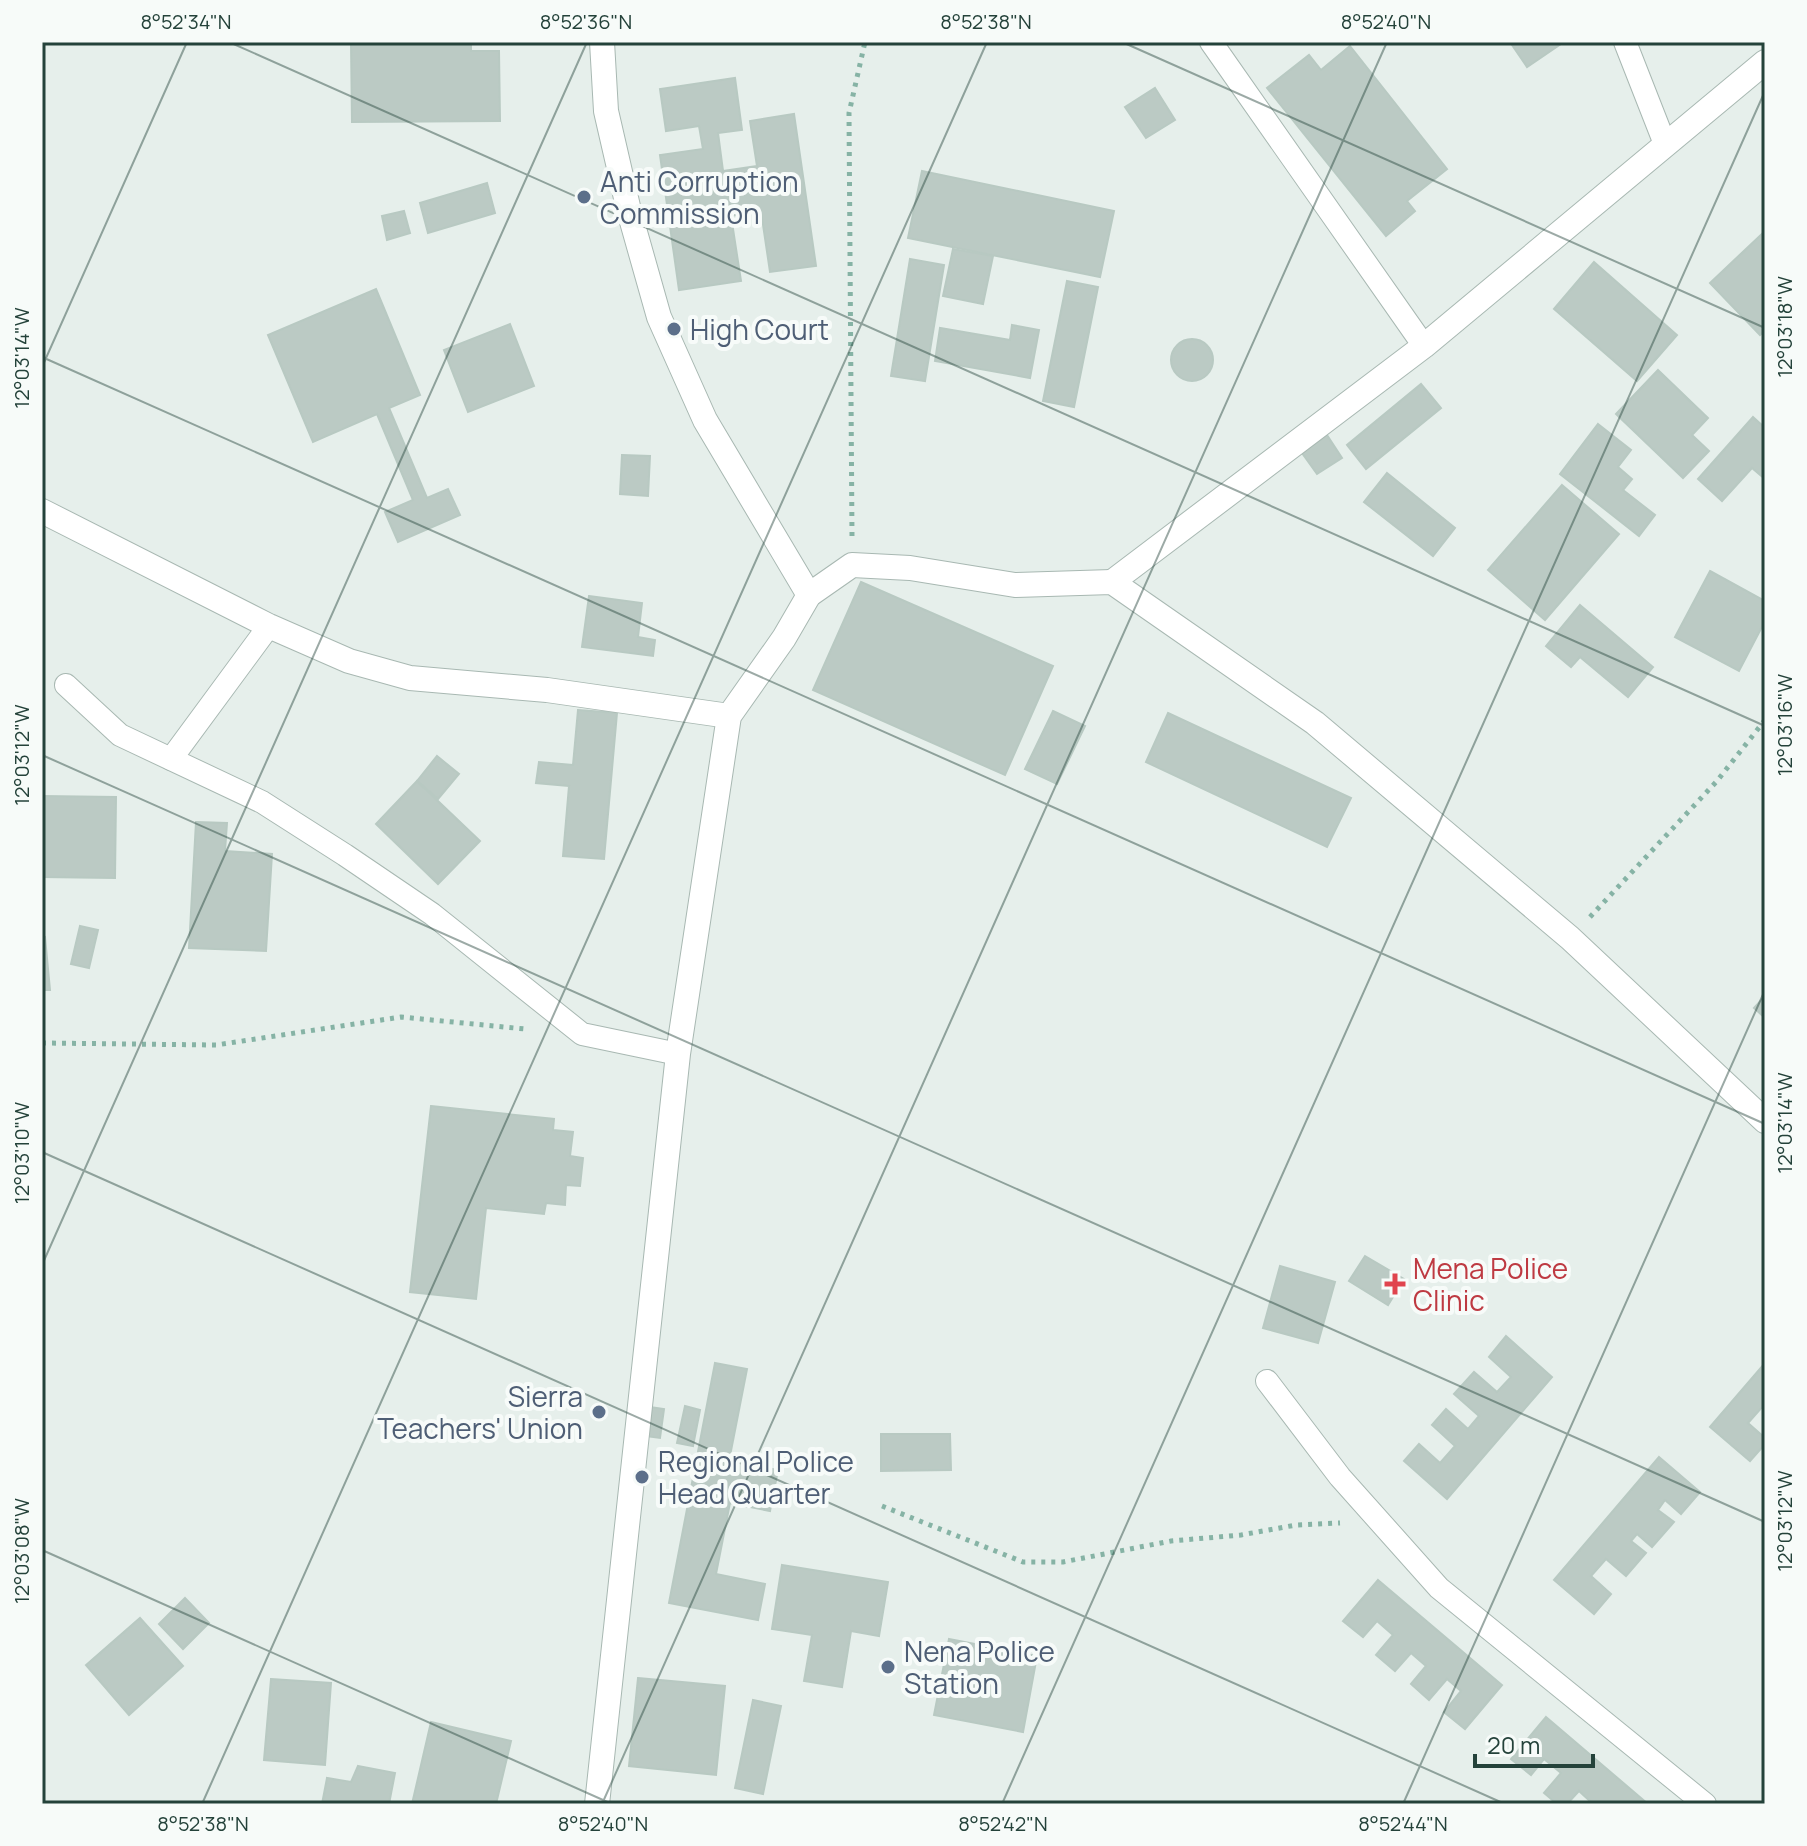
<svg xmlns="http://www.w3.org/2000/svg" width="1807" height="1846" font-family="Manrope,sans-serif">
  <rect width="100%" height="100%" fill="#e6efeb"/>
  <g fill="#bbcac4" stroke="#b8c9c2" stroke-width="2">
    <path d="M351,42H471V51H499L500,121L352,122Z"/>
    <path d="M1510,42H1560L1561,44L1527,67Z"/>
    <path d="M1350,46L1447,169L1407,201L1415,211L1386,236L1267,88L1309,55L1321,70Z"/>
    <path d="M735,78L742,130L718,133L723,171L757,166L750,121L794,114L816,266L770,272L761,211L731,216L741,281L679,290L660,155L703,149L699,126L666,131L660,89Z"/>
    <path d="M1155,88L1175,120L1146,138L1125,107Z"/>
    <path d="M922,171L1114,211L1100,277L908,238Z"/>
    <path d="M487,183L495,213L428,233L420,203Z"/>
    <path d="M404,211L410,233L387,240L382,216Z"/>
    <path d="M1765,231V330L1760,335L1710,283Z"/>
    <path d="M953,249L993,256L983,304L943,296Z"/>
    <path d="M910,259L944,265L925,381L891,376Z"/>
    <path d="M1594,262L1677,335L1637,381L1554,309Z"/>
    <path d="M1067,281L1098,287L1074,407L1043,401Z"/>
    <path d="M376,289L420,395L389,408L427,498L448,489L460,515L398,542L385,512L413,500L377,414L313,442L268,335Z"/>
    <path d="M510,324L534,386L468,412L444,350Z"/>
    <path d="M1012,325L1039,330L1030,378L935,361L940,328L1010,340Z"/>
    <circle cx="1192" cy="360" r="21"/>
    <path d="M1658,370L1708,418L1692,435L1709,451L1683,478L1616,414Z"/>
    <path d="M1421,384L1441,408L1366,469L1347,445Z"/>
    <path d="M1753,417L1765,428V479L1752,468L1722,501L1698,479Z"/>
    <path d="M1598,424L1631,450L1618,467L1632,479L1623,490L1655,515L1639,536L1560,474Z"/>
    <path d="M1327,435L1342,458L1317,474L1302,453Z"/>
    <path d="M622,455L650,456L648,496L620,494Z"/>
    <path d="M1387,473L1455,528L1433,556L1364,502Z"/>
    <path d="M1562,485L1619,534L1545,620L1488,570Z"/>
    <path d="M1710,571L1765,601V621L1739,671L1675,637Z"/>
    <path d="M861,582L1053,666L1005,775L813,690Z"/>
    <path d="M589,596L642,603L638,637L655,640L653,656L582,647Z"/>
    <path d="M1580,605L1653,667L1628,697L1580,657L1571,667L1546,646Z"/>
    <path d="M578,710L617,713L604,859L563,856L569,786L536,783L539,762L573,765Z"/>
    <path d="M1053,711L1085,726L1057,784L1025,769Z"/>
    <path d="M1168,713L1351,798L1327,847L1146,762Z"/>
    <path d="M437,756L459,774L438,799L417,781Z"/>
    <path d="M417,781L480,841L438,884L376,824Z"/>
    <path d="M42,796L116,797L115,878L42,877Z"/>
    <path d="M196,822L227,823L225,851L272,854L266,951L189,948Z"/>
    <path d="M80,926L98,930L89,968L71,964Z"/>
    <path d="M45,937L50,990H42V938Z"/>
    <path d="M1765,996V1018L1754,1008Z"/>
    <path d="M431,1106L554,1119L553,1130L573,1132L570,1156L583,1158L580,1186L566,1185L565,1205L546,1203L544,1214L486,1208L476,1299L410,1292Z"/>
    <path d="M1365,1256L1404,1279L1388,1305L1349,1281Z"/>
    <path d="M1280,1266L1335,1282L1318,1343L1263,1328Z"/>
    <path d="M1506,1336L1552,1377L1447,1499L1404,1461L1419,1444L1440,1463L1455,1446L1432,1425L1446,1409L1468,1429L1479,1416L1454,1394L1474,1372L1497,1392L1511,1377L1489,1357Z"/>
    <path d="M715,1363L747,1369L729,1461L778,1470L770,1511L730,1503L716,1574L765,1584L758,1620L669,1603Z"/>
    <path d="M1765,1363V1408L1763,1406L1748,1423L1765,1438V1444L1750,1461L1710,1427Z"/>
    <path d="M685,1406L700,1410L693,1446L677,1443Z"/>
    <path d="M650,1407L664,1409L660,1438L645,1436Z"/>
    <path d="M881,1434H950L951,1470L881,1471Z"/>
    <path d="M1659,1457L1700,1492L1681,1514L1665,1500L1658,1510L1674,1522L1652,1547L1637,1534L1631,1541L1646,1553L1626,1576L1606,1559L1591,1576L1611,1594L1594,1614L1554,1580Z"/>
    <path d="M782,1565L888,1582L879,1636L851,1631L842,1687L804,1681L812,1635L772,1629Z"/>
    <path d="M1378,1580L1502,1685L1465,1729L1444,1712L1461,1691L1447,1679L1429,1700L1411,1684L1426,1666L1411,1653L1395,1671L1376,1655L1393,1635L1377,1621L1363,1637L1343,1621Z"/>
    <path d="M185,1598L209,1623L183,1649L159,1624Z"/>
    <path d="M140,1618L183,1666L129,1715L86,1665Z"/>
    <path d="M949,1639L1037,1656L1023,1732L934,1715Z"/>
    <path d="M638,1678L725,1686L716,1775L629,1766Z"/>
    <path d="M271,1679L331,1683L325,1765L264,1760Z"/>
    <path d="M753,1700L781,1706L763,1794L735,1788Z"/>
    <path d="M1546,1717L1648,1804H1593L1579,1791L1567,1804H1557L1544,1793L1561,1773L1544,1759L1531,1775L1511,1759Z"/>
    <path d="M431,1722L511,1741L496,1804H412Z"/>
    <path d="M358,1766L395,1773L389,1804H322L327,1778L351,1782Z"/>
  </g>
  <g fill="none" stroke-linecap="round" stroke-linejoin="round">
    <g stroke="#a8b8b2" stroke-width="24">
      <g id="lane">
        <path d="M1211,42L1424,346"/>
        <path d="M1625,42L1665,144"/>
        <path d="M66,685L120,735L262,802L345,855L432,914L582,1034L678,1054"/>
        <path d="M171,759L269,626"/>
        <path d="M1267,1381L1340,1477L1439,1588L1705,1804"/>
      </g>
    </g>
    <g stroke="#a8b8b2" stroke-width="26">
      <g id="street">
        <path d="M602,42L606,111L629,211L659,317L705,420L809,595"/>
        <path d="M42,511L269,626L349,661L410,678L547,690L729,716"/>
        <path d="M1112,582L1424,346L1765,62"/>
        <path d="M597,1804L678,1054L729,716L784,638L809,595L852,565L910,568L1015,585L1112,582L1315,723L1570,938L1765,1121"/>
      </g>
    </g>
    <g stroke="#86b3a5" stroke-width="5" stroke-dasharray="4 6" stroke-linecap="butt">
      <path d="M852,536L849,113L865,42"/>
      <path d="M1590,917L1717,781L1765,720"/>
      <path d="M42,1043L216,1045L401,1017L525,1029"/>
      <path d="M882,1506L1023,1562H1063L1171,1541L1241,1535L1296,1525L1340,1523"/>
    </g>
    <use href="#lane" stroke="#fff" stroke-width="22"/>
    <use href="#street" stroke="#fff" stroke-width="24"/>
  </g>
  <path fill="none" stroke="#24423a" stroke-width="2" stroke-opacity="0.45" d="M229,42L1765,726M1122,42L1765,328M42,357L1765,1124M42,367L187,42M42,755L1765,1522M42,1152L1505,1804M42,1265L587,42M42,1550L612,1804M202,1804L987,42M602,1804L1387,42M1002,1804L1765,91M1403,1804L1765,990"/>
  <g fill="#5c6f8a" stroke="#f7fbf9" stroke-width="3">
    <circle cx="584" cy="197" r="8"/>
    <circle cx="674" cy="329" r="8"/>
    <circle cx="599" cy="1412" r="8"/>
    <circle cx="642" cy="1477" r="8"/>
    <circle cx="888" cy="1667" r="8"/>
  </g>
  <path fill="#e0444e" stroke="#f7fbf9" stroke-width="3" d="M1391 1272h8v8h8v8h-8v8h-8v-8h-8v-8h8z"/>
  <g text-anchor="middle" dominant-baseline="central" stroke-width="8" stroke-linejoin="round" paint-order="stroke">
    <g font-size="28" fill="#4e5e75" stroke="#f7fbf9" text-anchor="start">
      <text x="600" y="181">Anti Corruption<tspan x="600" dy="32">Commission</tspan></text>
      <text x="690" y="329">High Court</text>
      <text x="583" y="1396" text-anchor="end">Sierra<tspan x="583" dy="32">Teachers' Union</tspan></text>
      <text x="658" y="1461">Regional Police<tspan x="658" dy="32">Head Quarter</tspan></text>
      <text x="904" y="1651">Nena Police<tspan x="904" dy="32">Station</tspan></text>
    </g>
    <g font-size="28" fill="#be3a42" stroke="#f7fbf9" text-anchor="start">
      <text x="1413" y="1268">Mena Police<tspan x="1413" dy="32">Clinic</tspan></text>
    </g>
  </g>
  <rect width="1807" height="1846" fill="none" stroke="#f7fbf9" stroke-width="88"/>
  <path d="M1475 1754v12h118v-12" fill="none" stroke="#24423a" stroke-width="4"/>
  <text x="1487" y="1754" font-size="24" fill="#24423a" stroke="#f7fbf9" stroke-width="6" paint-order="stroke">20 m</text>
  <rect x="44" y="44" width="1719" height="1758" fill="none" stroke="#24423a" stroke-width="3"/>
  <g font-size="20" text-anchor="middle" fill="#24423a">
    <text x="186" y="29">8°52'34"N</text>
    <text x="586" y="29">8°52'36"N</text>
    <text x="986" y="29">8°52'38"N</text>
    <text x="1386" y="29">8°52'40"N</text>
    <text transform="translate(1785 327) rotate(-90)" y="7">12°03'18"W</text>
    <text transform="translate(22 358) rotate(-90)" y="7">12°03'14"W</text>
    <text transform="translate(1785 725) rotate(-90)" y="7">12°03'16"W</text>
    <text transform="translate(22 755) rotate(-90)" y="7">12°03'12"W</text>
    <text transform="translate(1785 1123) rotate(-90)" y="7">12°03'14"W</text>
    <text transform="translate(22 1153) rotate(-90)" y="7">12°03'10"W</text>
    <text transform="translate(1785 1521) rotate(-90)" y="7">12°03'12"W</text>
    <text transform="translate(22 1551) rotate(-90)" y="7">12°03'08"W</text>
    <text x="203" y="1831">8°52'38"N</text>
    <text x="603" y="1831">8°52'40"N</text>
    <text x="1003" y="1831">8°52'42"N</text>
    <text x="1403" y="1831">8°52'44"N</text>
  </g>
</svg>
